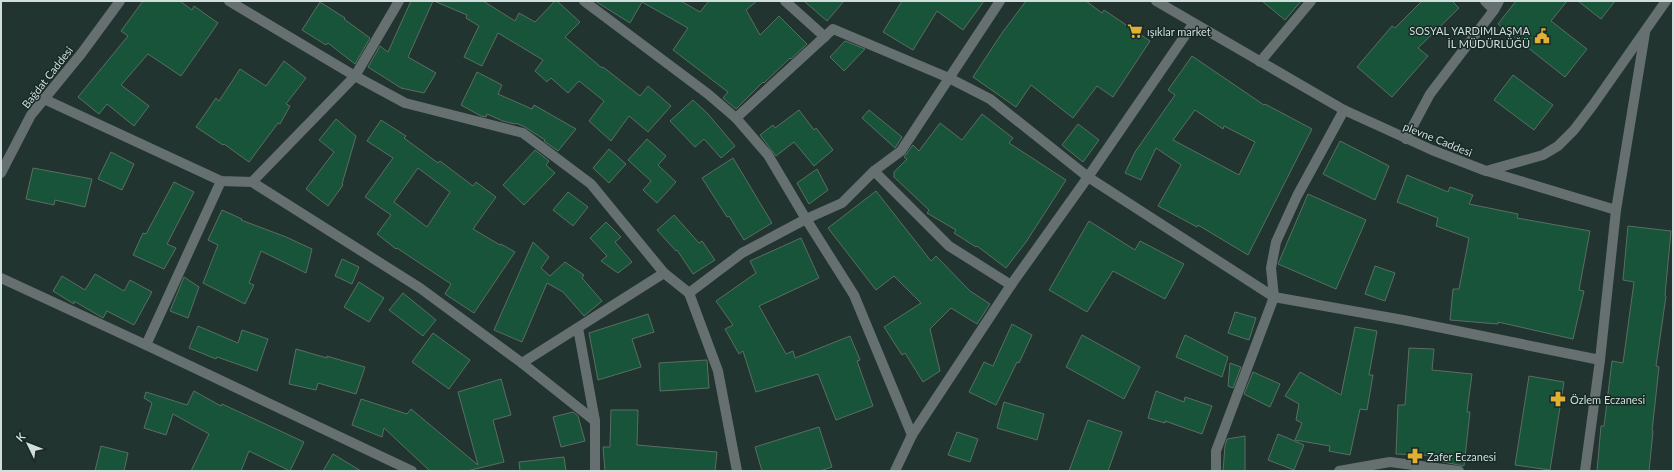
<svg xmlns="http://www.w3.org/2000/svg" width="1674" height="472" font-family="Lato,sans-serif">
  <rect width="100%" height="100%" fill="#213430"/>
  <g fill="#17543a" stroke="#5b6d63" fill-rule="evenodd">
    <path d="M143,1H180L192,10L194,6L218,23L181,76L148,54L121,85L149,106L134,126L107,104L99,114L78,97L128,36L121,31Z"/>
    <path d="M411,1H433L408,57L436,73L424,93L401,88L368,67L380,46L388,52Z"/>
    <path d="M434,1H483L515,21L519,13L535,22L555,1H557L580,22L565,37L602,68L603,67L640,96L648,86L671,106L648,132L629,116L611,141L589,121L604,101L579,81L568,93L551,78L547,82L535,71L543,60L498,33L482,66L464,57L479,26L466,18L467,15Z"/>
    <path d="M595,1H681L700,12L709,1H757L746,10L760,35L779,16L807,44L791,59L790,58L764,83L763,82L736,109L723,98L728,92L673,50L688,28L642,2L630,23Z"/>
    <path d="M804,1H844L827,21Z"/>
    <path d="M902,1H984L963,30L937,11L913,50L883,32Z"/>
    <path d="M1026,1H1086L1102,13L1104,10L1150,41L1113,97L1097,86L1073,118L1031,85L1016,107L973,77L1002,33Z"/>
    <path d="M1262,1H1301L1285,20Z"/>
    <path d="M1422,1H1452L1459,8L1418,48L1428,56L1392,97L1357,67L1392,26L1395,28Z"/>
    <path d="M1516,1H1567L1551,21L1587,49L1565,77L1498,24Z"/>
    <path d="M1578,1H1615L1601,19Z"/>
    <path d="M320,2L345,18L344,19L370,38L355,64L328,43L326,45L302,30Z"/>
    <path d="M845,41L865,49L844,71L830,57Z"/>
    <path d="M1192,56L1264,105L1265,104L1312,129L1248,255L1198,225L1197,227L1158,206L1181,165L1156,148L1141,180L1125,173L1135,152L1175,95L1168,90ZM1195,110L1223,129L1224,126L1255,142L1239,175L1173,140Z"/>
    <path d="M284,61L306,78L286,104L290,106L280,124L278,123L249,162L224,144L223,145L196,127L216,98L219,101L240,69L266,86Z"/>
    <path d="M477,72L502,85L498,94L532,109L534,105L576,129L558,151L544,141L545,140L525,127L516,123L515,124L503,121L487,114L486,117L481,116L461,105Z"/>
    <path d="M1513,75L1553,105L1534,130L1494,100Z"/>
    <path d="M693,100L708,114L735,146L721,158L704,139L695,147L670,121Z"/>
    <path d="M799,110L814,130L816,128L833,150L814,166L794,142L776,156L760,135L773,125L775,128Z"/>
    <path d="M869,110L902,137L895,148L862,118Z"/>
    <path d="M982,114L1013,138L1009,143L1066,180L1026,242L1006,268L977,246L976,247L954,233L956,230L927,213L929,210L894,177V172L907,159L904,157L913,145L919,151L940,123L962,140Z"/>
    <path d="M336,119L356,136L342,184L343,185L328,206L306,189L334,152L319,140Z"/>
    <path d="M381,120L406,136L404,138L438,163L440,161L473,186L476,182L496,197L473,229L500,245L501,244L515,252L474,313L445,294L451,284L397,248L396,249L377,234L391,215L365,197L393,158L367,141ZM418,168L450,192L427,227L394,202Z"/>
    <path d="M1078,124L1099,140L1083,162L1062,145Z"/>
    <path d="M647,139L666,156L658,165L676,182L657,203L643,190L651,181L628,160Z"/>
    <path d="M1340,141L1389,166L1375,200L1323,174Z"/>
    <path d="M609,149L626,164L609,183L593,168Z"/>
    <path d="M535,150L549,161L546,165L555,173L524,205L503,185Z"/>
    <path d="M111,152L134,164L122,190L98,179Z"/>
    <path d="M733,158L772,223L744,240L729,216L727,217L702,178Z"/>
    <path d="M33,168L92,179L85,207L55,200L54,205L26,199Z"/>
    <path d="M817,169L828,190L809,204L797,183Z"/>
    <path d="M1407,175L1448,192L1450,187L1473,195L1469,204L1518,214L1517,218L1590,231L1579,290L1584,291L1573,339L1498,322V324L1450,320L1453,289H1459L1469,238L1436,226L1438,218L1397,202Z"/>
    <path d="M174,182L194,192L167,244L176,248L164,269L133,255L143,233L146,234Z"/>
    <path d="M876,191L931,261L936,256L970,291L990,304L977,324L951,308L930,329L940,371L923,382L905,353L902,355L884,327L921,303L894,276L876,290L828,228Z"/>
    <path d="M568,192L588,207L573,226L553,210Z"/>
    <path d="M1308,194L1366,220L1336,289L1278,264Z"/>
    <path d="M222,210L242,219L241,220L286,237L312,249L306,273L261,251L249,283L254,285L245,304L203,283L218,245L208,240Z"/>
    <path d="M674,215L699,243L702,241L715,260L693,274L677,250L676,251L657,230Z"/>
    <path d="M1089,221L1135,250L1140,241L1184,264L1165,299L1113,271L1087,312L1049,290Z"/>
    <path d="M606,222L621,237L615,242L632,262L618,273L601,261L607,256L590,238Z"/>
    <path d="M1628,226L1671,231L1665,295L1666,296L1656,366L1659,367L1652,431H1653L1649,471H1597L1601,426H1604L1612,361L1623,363L1634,282L1623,280Z"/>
    <path d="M801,238L819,278L759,306L786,354L793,351L795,358L850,336L860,360L857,361L873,406L836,420L818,374L756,392L743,351L739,354L725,329L733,325L716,301L756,273L750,261Z"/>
    <path d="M533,242L549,257L541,268L550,276L565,262L584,275L582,278L602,301L584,316L563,292L547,283L522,342L494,330Z"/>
    <path d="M342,259L359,267L352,284L335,276Z"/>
    <path d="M1375,266L1395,273L1385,301L1365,294Z"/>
    <path d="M95,274L124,291L130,280L152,292L134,325L107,311L103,318L74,301V304L53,291L62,276L85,290Z"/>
    <path d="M184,277L199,287L188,318L170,311Z"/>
    <path d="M359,282L384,298L369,322L344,307Z"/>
    <path d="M403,293L436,320L423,336L389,310Z"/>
    <path d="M1235,312L1256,318L1249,340L1228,333Z"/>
    <path d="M648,314L654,332L632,339L641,367L598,380L589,333Z"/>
    <path d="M1012,324L1032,335L1019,363L1017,362L996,405L969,392L984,362L993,366Z"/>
    <path d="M198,326L238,343L242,330L268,339L257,371L217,357L216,359L189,348Z"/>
    <path d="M1355,327L1377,331L1369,375H1373L1367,410L1360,409L1350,455L1329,451L1330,446L1295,440L1302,423L1296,420L1299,404L1285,396L1300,372L1341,395Z"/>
    <path d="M433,333L470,360L449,389L412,362Z"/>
    <path d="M1082,335L1140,367L1124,399L1066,367Z"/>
    <path d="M1185,335L1228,357L1222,377L1176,357Z"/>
    <path d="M1409,348L1434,349L1432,370L1472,374L1467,412H1470L1464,466L1443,462L1444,456L1396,454L1398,405H1405Z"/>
    <path d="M296,349L327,358V356L333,358L365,367L356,394L318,383L316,390L289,384Z"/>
    <path d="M707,360L709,388L660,391L659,363Z"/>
    <path d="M1230,363L1241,367L1233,388L1228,386Z"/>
    <path d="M1253,372L1280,384L1270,407L1244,394Z"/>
    <path d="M1529,376L1564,382L1550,470L1515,465Z"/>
    <path d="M501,379L511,415L493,420L504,462L467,471H430L384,428L382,437L352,425L361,399L407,414L411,409L478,465L458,392Z"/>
    <path d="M194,391L221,406L222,404L304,442L290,471L249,451L241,471H191L209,434L173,414L166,435L144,428L152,403L144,398L146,392L187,405Z"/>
    <path d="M1156,391L1184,402L1185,397L1212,406L1202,434L1165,421V423L1148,418Z"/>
    <path d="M1004,402L1044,414L1037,440L997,428Z"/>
    <path d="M611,410H638L637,445L717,452L715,471H605L603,447H610Z"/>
    <path d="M573,412L578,416L585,441L561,447L553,417Z"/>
    <path d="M1088,420L1122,432L1108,471H1069Z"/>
    <path d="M819,427L832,467L820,471H762L755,447Z"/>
    <path d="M957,432L978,439L970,462L948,455Z"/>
    <path d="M1278,434L1304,445L1294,470L1268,460Z"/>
    <path d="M1245,436V471H1223L1225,446L1227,439Z"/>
    <path d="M101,446L128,453L124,471H95Z"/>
    <path d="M333,454L361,471H323Z"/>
    <path d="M564,457L566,471H520L519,462Z"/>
  </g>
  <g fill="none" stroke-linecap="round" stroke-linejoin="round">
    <g stroke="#667070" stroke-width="10">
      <path d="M229,1L355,76L405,103L523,133L591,184L664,273L689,293L718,371L737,471"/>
      <path d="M584,1L708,94L736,118L768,155L806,219L854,295L912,435"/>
      <path d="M785,1L825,37"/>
      <path d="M1156,1L1344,110L1432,150L1486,171L1543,155L1558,146L1574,130L1593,105L1666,1"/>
      <path d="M1485,1L1494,10"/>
      <path d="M1260,62L1311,1"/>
      <path d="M44,99L221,181L252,182L420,288L522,363L595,421"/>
      <path d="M736,118L833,29L949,78L990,99L1088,177L1274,297L1403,320L1600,360"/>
      <path d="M1406,139L1430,94L1494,10L1499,1"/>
      <path d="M874,171L949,246L1011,285"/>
      <path d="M1487,171L1616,210"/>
      <path d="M1,173L31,115L81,54L120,1"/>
      <path d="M252,182L355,76L399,1"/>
      <path d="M1,278L146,345L412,471"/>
      <path d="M689,293L742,253L806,219L842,203L874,171L901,151L1000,1"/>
      <path d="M578,328L595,421V471"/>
      <path d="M146,345L221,181"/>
      <path d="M522,363L664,273"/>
      <path d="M895,471L912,435L1011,285L1088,177L1193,24"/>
      <path d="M1216,471V451L1274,297L1271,268L1276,242L1297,196L1344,110"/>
      <path d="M1339,471L1390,462L1459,471"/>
      <path d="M1585,471L1600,360L1616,210L1645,33"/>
    </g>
  </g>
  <defs>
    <g id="supermarket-bare" transform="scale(1.2)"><path d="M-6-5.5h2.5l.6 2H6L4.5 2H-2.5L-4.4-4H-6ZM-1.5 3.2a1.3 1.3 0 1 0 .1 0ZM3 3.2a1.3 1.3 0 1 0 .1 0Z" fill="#dfb034" stroke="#172a26" stroke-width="2.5" paint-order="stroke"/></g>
    <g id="civic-bare" transform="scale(1.2)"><path d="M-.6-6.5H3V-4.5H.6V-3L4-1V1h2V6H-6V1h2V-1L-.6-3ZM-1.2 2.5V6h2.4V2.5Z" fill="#dfb034" stroke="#172a26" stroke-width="2.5" paint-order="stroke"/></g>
    <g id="pharmacy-bare" transform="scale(1.2)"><path d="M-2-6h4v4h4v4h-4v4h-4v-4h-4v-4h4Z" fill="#dfb034" stroke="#172a26" stroke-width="2.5" paint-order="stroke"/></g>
  </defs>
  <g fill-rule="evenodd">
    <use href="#supermarket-bare" x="1135" y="31"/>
    <use href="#civic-bare" x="1542" y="36"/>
    <use href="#pharmacy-bare" x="1558" y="399"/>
    <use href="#pharmacy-bare" x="1415" y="456"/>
  </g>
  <g text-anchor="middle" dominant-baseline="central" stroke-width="3" stroke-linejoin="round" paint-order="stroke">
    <g font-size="11" fill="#d2dedb" stroke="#172a26" text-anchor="start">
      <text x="1530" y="30" text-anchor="end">SOSYAL YARDIMLAŞMA<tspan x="1530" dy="13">İL MÜDÜRLÜĞÜ</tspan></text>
      <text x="1147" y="31">ışıklar market</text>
      <text x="1570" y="399">Özlem Eczanesi</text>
      <text x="1427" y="456">Zafer Eczanesi</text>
    </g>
    <g font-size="11" fill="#d2dedb" stroke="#172a26">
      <text transform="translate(47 77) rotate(-52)">Bağdat Caddesi</text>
      <text transform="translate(1438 139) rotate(22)">plevne Caddesi</text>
    </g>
  </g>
  <rect width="1674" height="472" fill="none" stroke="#d2dedb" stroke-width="4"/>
  <g transform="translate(28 444) rotate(313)" stroke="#172a26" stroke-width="3" paint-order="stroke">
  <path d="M0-3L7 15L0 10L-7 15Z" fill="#d2dedb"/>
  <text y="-6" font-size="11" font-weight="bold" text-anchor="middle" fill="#d2dedb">K</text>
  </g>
</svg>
